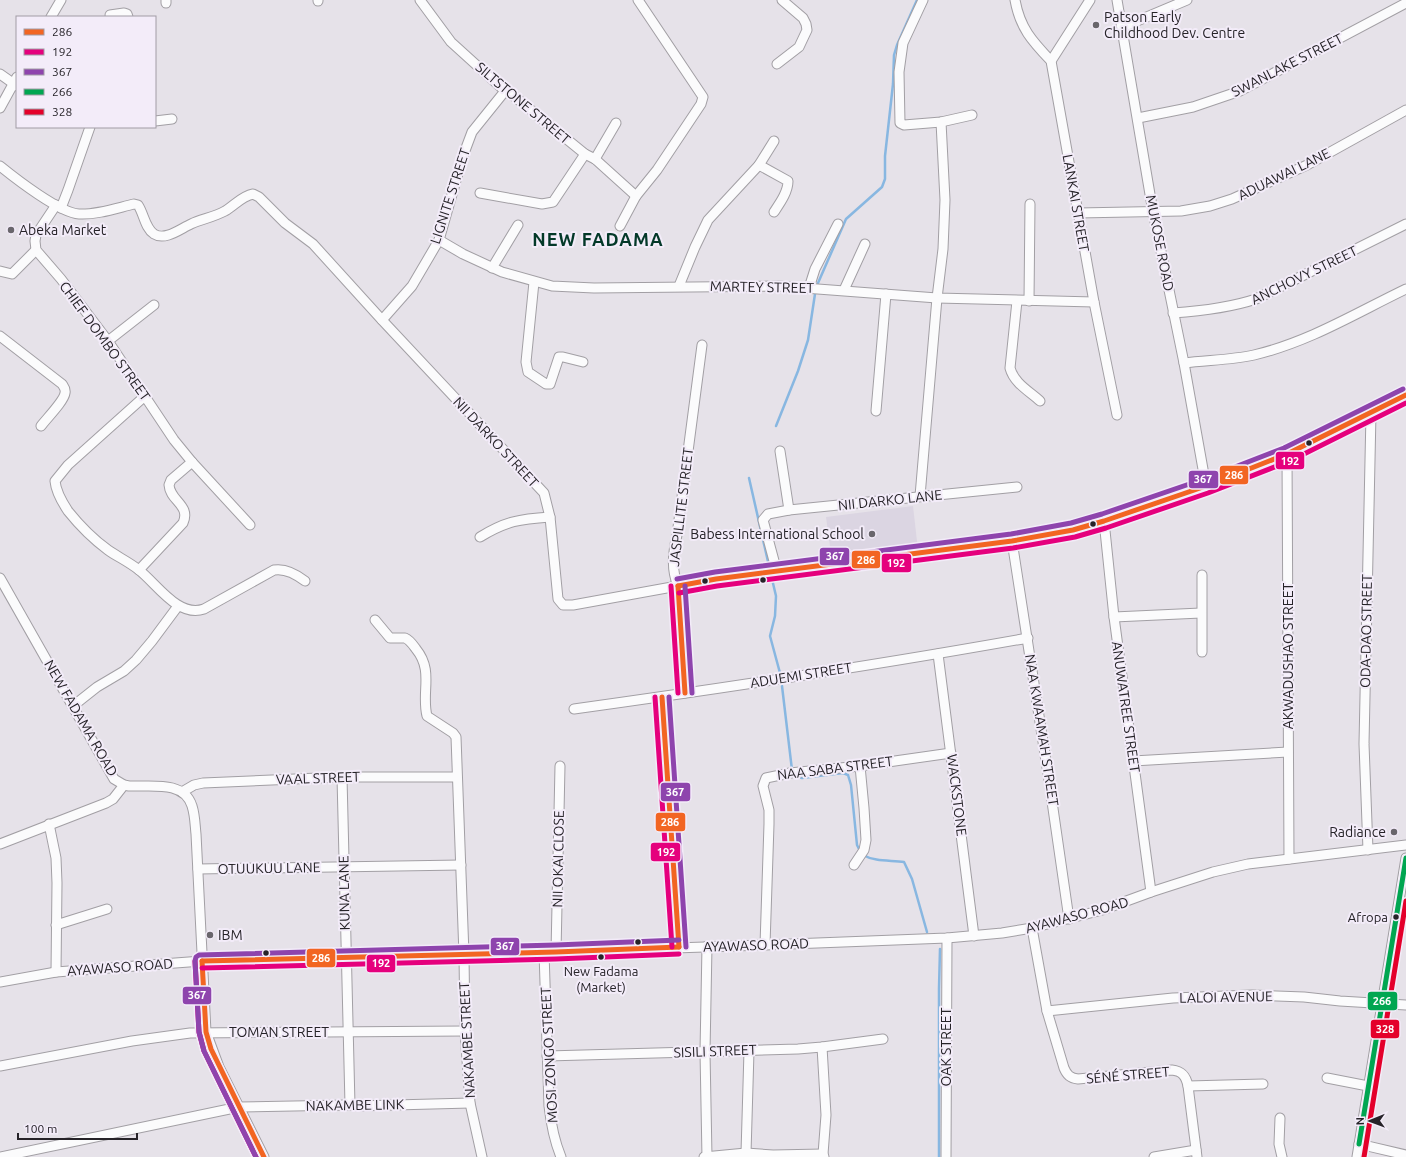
<svg xmlns="http://www.w3.org/2000/svg" width="1406" height="1157" font-family="Ubuntu,sans-serif">
  <rect width="100%" height="100%" fill="#e6e2e9"/>
  <path fill="#dbd5e2" d="M913,506L918,550L832,561L826,517Z"/>
  <g fill="none" stroke-linecap="round" stroke-linejoin="round">
    <g stroke="#88b7e1" stroke-width="2.5">
      <path d="M818,283L846,219L882,187L885,179V156L893,84L894,55L897,45L917,0"/>
      <path d="M776,426L798,371L808,340L815,294"/>
      <path d="M749,478L769,566"/>
      <path d="M772,579L776,596L775,616L770,636L780,673"/>
      <path d="M782,686L792,770"/>
      <path d="M795,776L802,778L843,773L848,775L851,785L857,845L860,851"/>
      <path d="M863,855C875,862 891,860 904,862L912,879L927,932"/>
      <path d="M939,1157V988L940,949"/>
    </g>
    <g stroke="#a29fa4" stroke-width="11">
      <g id="minor">
        <path d="M166,0V3"/>
        <path d="M318,0V1"/>
        <path d="M420,0L451,42L505,91L515,97L585,154L595,159L636,196"/>
        <path d="M923,0L903,43L899,72L900,123L904,125L941,122L972,115"/>
        <path d="M1015,0C1020,28 1032,41 1051,61L1094,302L1117,415"/>
        <path d="M1117,0L1153,212L1184,363L1206,486"/>
        <path d="M110,15L124,13L127,14L128,17"/>
        <path d="M51,17L61,0"/>
        <path d="M1123,27L1187,0"/>
        <path d="M1051,61L1090,0"/>
        <path d="M777,64L799,47L807,30L806,24L803,18L782,0"/>
        <path d="M0,74L17,86"/>
        <path d="M0,108L17,77"/>
        <path d="M1138,118L1193,107L1240,91L1406,3"/>
        <path d="M155,121L172,119"/>
        <path d="M595,159L616,123"/>
        <path d="M759,165L788,181C788,192 780,203 774,212"/>
        <path d="M0,166C16,179 60,213 79,214C97,215 117,208 134,204L138,205C144,214 145,228 154,234C165,241 180,229 191,224C202,219 214,217 225,211C235,205 242,196 253,194L259,197L285,223L313,244L382,320L544,493L550,517L558,599L563,605H573L716,579L1012,541L1073,530L1104,521L1206,486L1287,454L1406,395"/>
        <path d="M480,193L542,204L553,202L585,154"/>
        <path d="M56,205L36,235L35,241L36,250L61,279L108,341L174,440L192,462L250,525"/>
        <path d="M61,208L68,190L90,127"/>
        <path d="M1078,213L1181,211L1210,206L1232,199L1307,165L1406,110"/>
        <path d="M620,226L636,196L657,170L701,104L703,97L638,0"/>
        <path d="M439,240L463,254L502,272L552,286L594,288L778,286L937,298L1094,302"/>
        <path d="M492,268L518,225"/>
        <path d="M0,271L12,274L36,250"/>
        <path d="M534,282L526,362L528,372L546,384H550L559,357H563L583,362"/>
        <path d="M679,286L695,247L708,220L759,165L774,141"/>
        <path d="M809,288L815,269L838,224"/>
        <path d="M844,290L865,244"/>
        <path d="M1017,301L1010,368C1014,383 1029,391 1040,401"/>
        <path d="M1029,301L1030,204"/>
        <path d="M1173,313C1202,311 1229,308 1256,299L1406,224"/>
        <path d="M382,320L412,286L439,240L463,156L472,132L505,91"/>
        <path d="M0,336L62,384C64,387 66,389 65,393C64,401 47,418 41,426"/>
        <path d="M108,341L154,305"/>
        <path d="M1184,363C1207,360 1232,360 1254,355C1309,342 1356,313 1406,289"/>
        <path d="M145,396L68,465L55,481C56,492 62,502 68,511C80,526 93,539 108,550C118,557 129,562 139,570C157,584 178,618 204,609L274,570C286,568 296,574 305,581"/>
        <path d="M876,411L886,294"/>
        <path d="M780,451L789,510"/>
        <path d="M1287,454L1289,859"/>
        <path d="M920,496L937,298L943,249L945,200L941,122"/>
        <path d="M1104,521L1114,617L1151,892"/>
        <path d="M480,537C506,521 520,519 550,517"/>
        <path d="M1012,541L1048,774L1069,919"/>
        <path d="M139,570L183,523C191,505 170,501 169,485L171,480L192,462"/>
        <path d="M777,572L763,520L768,514L789,510L1017,487"/>
        <path d="M1202,575V652"/>
        <path d="M0,578L114,779L124,785L129,786C150,787 184,780 192,806C195,815 195,825 196,834L206,1032L219,1067L264,1157"/>
        <path d="M1114,617L1201,613"/>
        <path d="M375,620L390,638H405C410,640 413,645 416,649C434,671 421,692 427,716L453,733L456,737L464,955L465,1031L470,1103L482,1157"/>
        <path d="M938,654L974,936"/>
        <path d="M685,693L678,586C671,569 673,553 677,535L702,345"/>
        <path d="M662,697L679,947"/>
        <path d="M73,706L97,687L124,671L136,660L152,641L178,606"/>
        <path d="M574,709C725,688 877,665 1028,638"/>
        <path d="M1133,761L1288,752"/>
        <path d="M342,777L350,1105"/>
        <path d="M182,792L194,785L203,783L342,777H456"/>
        <path d="M49,824L56,858L57,883L56,972"/>
        <path d="M0,844L106,803L113,799L124,785"/>
        <path d="M1368,850L1364,744L1371,413"/>
        <path d="M854,865L864,850L866,840L864,808L860,766"/>
        <path d="M198,869L461,865"/>
        <path d="M56,925L107,909"/>
        <path d="M1032,928L1047,1011L1064,1068C1067,1075 1070,1078 1078,1079L1172,1070C1182,1071 1186,1076 1188,1086L1197,1157"/>
        <path d="M765,945L769,824V810L763,786L766,778L790,773L860,766L951,753"/>
        <path d="M544,952L549,1106C551,1124 554,1140 561,1157"/>
        <path d="M556,952L560,766"/>
        <path d="M0,982L56,972L202,961L556,952L765,945L947,938L1002,933L1032,928L1102,910L1151,892L1213,872L1248,864L1406,845"/>
        <path d="M1047,1011L1173,998L1252,995L1304,997L1340,1001L1406,1005"/>
        <path d="M822,1047L826,1115L823,1154L824,1157"/>
        <path d="M547,1056L798,1049L822,1047L883,1039"/>
        <path d="M0,1066L132,1041L190,1033L465,1031"/>
        <path d="M1327,1078L1368,1086"/>
        <path d="M1188,1086L1263,1084"/>
        <path d="M1280,1118L1279,1144L1282,1157"/>
        <path d="M1359,1144L1406,1155"/>
        <path d="M746,1153L749,1051"/>
        <path d="M0,1157L239,1107L346,1105L357,1106L470,1103"/>
        <path d="M704,1157L746,1153L773,1155L823,1154"/>
        <path d="M707,1157L705,1052L707,946"/>
        <path d="M946,1157L947,938"/>
        <path d="M1154,1157L1196,1150"/>
        <path d="M1357,1157L1406,858"/>
      </g>
    </g>
    <use href="#minor" stroke="#fbfbfc" stroke-width="9"/>
    <g stroke="#f3ecf9" stroke-width="8">
      <g id="bus-1">
        <path d="M678,586L716,579L1012,541L1073,530L1104,521L1206,486L1287,454L1406,395"/>
        <path d="M678,586L685,693"/>
        <path d="M662,697L679,947"/>
        <path d="M202,961L556,952L679,947"/>
        <path d="M202,961L206,1032L211,1049L264,1157"/>
      </g>
    </g>
    <g stroke="#f3ecf9" stroke-width="8">
      <g id="bus-2">
        <path d="M671,586L678,693"/>
        <path d="M679,593L717,586L1013,548L1075,537L1106,528L1208,493L1290,461L1406,403"/>
        <path d="M655,697L672,947"/>
        <path d="M195,961L199,1032L204,1051L256,1157"/>
        <path d="M202,968L556,959L679,954"/>
      </g>
    </g>
    <g stroke="#f3ecf9" stroke-width="8">
      <g id="bus-3">
        <path d="M677,579L715,572L1011,534L1071,523L1102,514L1204,479L1284,448L1403,389"/>
        <path d="M685,586L692,693"/>
        <path d="M669,697L686,947"/>
        <path d="M256,1157L204,1051L199,1032L195,961L196,957L199,955L556,945L679,940"/>
      </g>
    </g>
    <g stroke="#f3ecf9" stroke-width="8">
      <path id="bus-4" d="M1359,1144L1406,858"/>
    </g>
    <g stroke="#f3ecf9" stroke-width="8">
      <path id="bus-5" d="M1364,1157L1406,901"/>
    </g>
    <use href="#bus-1" stroke="#f26522" stroke-width="5"/>
    <use href="#bus-2" stroke="#e5007d" stroke-width="5"/>
    <use href="#bus-3" stroke="#8e44ad" stroke-width="5"/>
    <use href="#bus-4" stroke="#00a651" stroke-width="5"/>
    <use href="#bus-5" stroke="#e4002b" stroke-width="5"/>
  </g>
  <g fill="#69666c" stroke="#f3ecf9" stroke-width="1.5">
    <circle cx="1096" cy="25" r="4"/>
    <circle cx="11" cy="230" r="4"/>
    <circle cx="872" cy="534" r="4"/>
    <circle cx="1394" cy="832" r="4"/>
    <circle cx="210" cy="935" r="4"/>
  </g>
  <g fill="#262328" stroke="#f3ecf9" stroke-width="1.5">
    <circle cx="1309" cy="443" r="3.5"/>
    <circle cx="1093" cy="524" r="3.5"/>
    <circle cx="763" cy="580" r="3.5"/>
    <circle cx="705" cy="581" r="3.5"/>
    <circle cx="1396" cy="917" r="3.5"/>
    <circle cx="638" cy="942" r="3.5"/>
    <circle cx="266" cy="953" r="3.5"/>
    <circle cx="601" cy="957" r="3.5"/>
  </g>
  <g text-anchor="middle" dominant-baseline="central" stroke-width="4" stroke-linejoin="round" paint-order="stroke">
    <g font-size="13" fill="#262328" stroke="#f3ecf9" text-anchor="end">
      <text x="1388" y="917">Afropa</text>
      <text x="601" y="971" text-anchor="middle">New Fadama<tspan x="601" dy="16">(Market)</tspan></text>
    </g>
    <g font-size="14" fill="#262328" stroke="#f3ecf9" text-anchor="start">
      <text x="1104" y="17">Patson Early<tspan x="1104" dy="16">Childhood Dev. Centre</tspan></text>
      <text x="19" y="230">Abeka Market</text>
      <text x="864" y="534" text-anchor="end">Babess International School</text>
      <text x="1386" y="832" text-anchor="end">Radiance</text>
      <text x="218" y="935">IBM</text>
    </g>
    <g font-size="14" fill="#262328" stroke="#f3ecf9">
      <text transform="translate(1287 65) rotate(-27)">SWANLAKE STREET</text>
      <text transform="translate(523 103) rotate(40)">SILTSTONE STREET</text>
      <text transform="translate(1284 174) rotate(-26)">ADUAWAI LANE</text>
      <text transform="translate(450 196) rotate(-72)">LIGNITE STREET</text>
      <text transform="translate(1076 203) rotate(80)">LANKAI STREET</text>
      <text transform="translate(1160 243) rotate(79)">MUKOSE ROAD</text>
      <text transform="translate(1304 275) rotate(-26)">ANCHOVY STREET</text>
      <text transform="translate(762 287) rotate(1)">MARTEY STREET</text>
      <text transform="translate(105 341) rotate(54)">CHIEF DOMBO STREET</text>
      <text transform="translate(496 442) rotate(47)">NII DARKO STREET</text>
      <text transform="translate(890 500) rotate(-6)">NII DARKO LANE</text>
      <text transform="translate(681 507) rotate(-83)">JASPILLITE STREET</text>
      <text transform="translate(1366 631) rotate(-89)">ODA-DAO STREET</text>
      <text transform="translate(1288 656) rotate(-90)">AKWADUSHAO STREET</text>
      <text transform="translate(801 675) rotate(-9)">ADUEMI STREET</text>
      <text transform="translate(1126 707) rotate(82)">ANUWATREE STREET</text>
      <text transform="translate(81 718) rotate(60)">NEW FADAMA ROAD</text>
      <text transform="translate(1042 730) rotate(81)">NAA KWAAMAH STREET</text>
      <text transform="translate(835 768) rotate(-7)">NAA SABA STREET</text>
      <text transform="translate(318 778) rotate(-2)">VAAL STREET</text>
      <text transform="translate(957 795) rotate(83)">WACKSTONE</text>
      <text transform="translate(558 859) rotate(-89)">NII OKAI CLOSE</text>
      <text transform="translate(269 868) rotate(-1)">OTUUKUU LANE</text>
      <text transform="translate(344 893) rotate(-91)">KUNA LANE</text>
      <text transform="translate(1077 915) rotate(-15)">AYAWASO ROAD</text>
      <text transform="translate(756 945) rotate(-2)">AYAWASO ROAD</text>
      <text transform="translate(120 967) rotate(-4)">AYAWASO ROAD</text>
      <text transform="translate(1226 997) rotate(-1)">LALOI AVENUE</text>
      <text x="279" y="1032">TOMAN STREET</text>
      <text transform="translate(467 1040) rotate(-93)">NAKAMBE STREET</text>
      <text transform="translate(946 1047) rotate(-90)">OAK STREET</text>
      <text transform="translate(715 1051) rotate(-2)">SISILI STREET</text>
      <text transform="translate(549 1055) rotate(-93)">MOSI ZONGO STREET</text>
      <text transform="translate(1128 1075) rotate(-5)">SÉNÉ STREET</text>
      <text transform="translate(355 1105) rotate(-1)">NAKAMBE LINK</text>
    </g>
    <g font-size="18" font-weight="bold" letter-spacing="1" fill="#043929" stroke="#f3ecf9">
      <text x="598" y="239">NEW FADAMA</text>
    </g>
  </g>
  <g stroke="#f3ecf9" stroke-width="1.5">
    <rect x="1275" y="451" width="30" height="19" rx="4" fill="#e5007d"/>
    <rect x="1219" y="465" width="30" height="20" rx="4" fill="#f26522"/>
    <rect x="1188" y="470" width="31" height="19" rx="4" fill="#8e44ad"/>
    <rect x="819" y="547" width="31" height="19" rx="4" fill="#8e44ad"/>
    <rect x="851" y="550" width="30" height="19" rx="4" fill="#f26522"/>
    <rect x="881" y="553" width="31" height="20" rx="4" fill="#e5007d"/>
    <rect x="660" y="782" width="31" height="20" rx="4" fill="#8e44ad"/>
    <rect x="655" y="812" width="31" height="20" rx="4" fill="#f26522"/>
    <rect x="650" y="842" width="31" height="20" rx="4" fill="#e5007d"/>
    <rect x="490" y="937" width="30" height="19" rx="4" fill="#8e44ad"/>
    <rect x="306" y="948" width="30" height="20" rx="4" fill="#f26522"/>
    <rect x="366" y="954" width="30" height="19" rx="4" fill="#e5007d"/>
    <rect x="182" y="986" width="30" height="19" rx="4" fill="#8e44ad"/>
    <rect x="1367" y="991" width="31" height="20" rx="4" fill="#00a651"/>
    <rect x="1370" y="1019" width="30" height="20" rx="4" fill="#e4002b"/>
  </g>
  <g font-size="11" text-anchor="middle" font-weight="bold" fill="#fff">
    <text x="1290" y="465">192</text>
    <text x="1234" y="479">286</text>
    <text x="1203" y="483">367</text>
    <text x="835" y="560">367</text>
    <text x="866" y="564">286</text>
    <text x="896" y="567">192</text>
    <text x="675" y="796">367</text>
    <text x="670" y="826">286</text>
    <text x="666" y="856">192</text>
    <text x="505" y="950">367</text>
    <text x="321" y="962">286</text>
    <text x="381" y="967">192</text>
    <text x="197" y="999">367</text>
    <text x="1382" y="1005">266</text>
    <text x="1385" y="1033">328</text>
  </g>
  <rect x="16" y="16" width="140" height="112" fill="#f3ecf9" stroke="#a19ca5"/>
  <rect x="24" y="29" width="20" height="6" fill="#f26522" stroke="#a19ca5"/>
  <text x="52" y="36" font-size="12" fill="#262328">286</text>
  <rect x="24" y="49" width="20" height="6" fill="#e5007d" stroke="#a19ca5"/>
  <text x="52" y="56" font-size="12" fill="#262328">192</text>
  <rect x="24" y="69" width="20" height="6" fill="#8e44ad" stroke="#a19ca5"/>
  <text x="52" y="76" font-size="12" fill="#262328">367</text>
  <rect x="24" y="89" width="20" height="6" fill="#00a651" stroke="#a19ca5"/>
  <text x="52" y="96" font-size="12" fill="#262328">266</text>
  <rect x="24" y="109" width="20" height="6" fill="#e4002b" stroke="#a19ca5"/>
  <text x="52" y="116" font-size="12" fill="#262328">328</text>
  <g transform="translate(1370 1121) rotate(269)" stroke="#f3ecf9" stroke-width="3" paint-order="stroke">
  <path d="M0-3L7 15L0 10L-7 15Z" fill="#262328"/>
  <text y="-6" font-size="11" font-weight="bold" text-anchor="middle" fill="#262328">N</text>
  </g>
  <path d="M18 1133v6h119v-6" fill="none" stroke="#262328" stroke-width="2"/>
  <text x="24" y="1133" font-size="12" fill="#262328" stroke="#f3ecf9" stroke-width="3" paint-order="stroke">100 m</text>
</svg>
